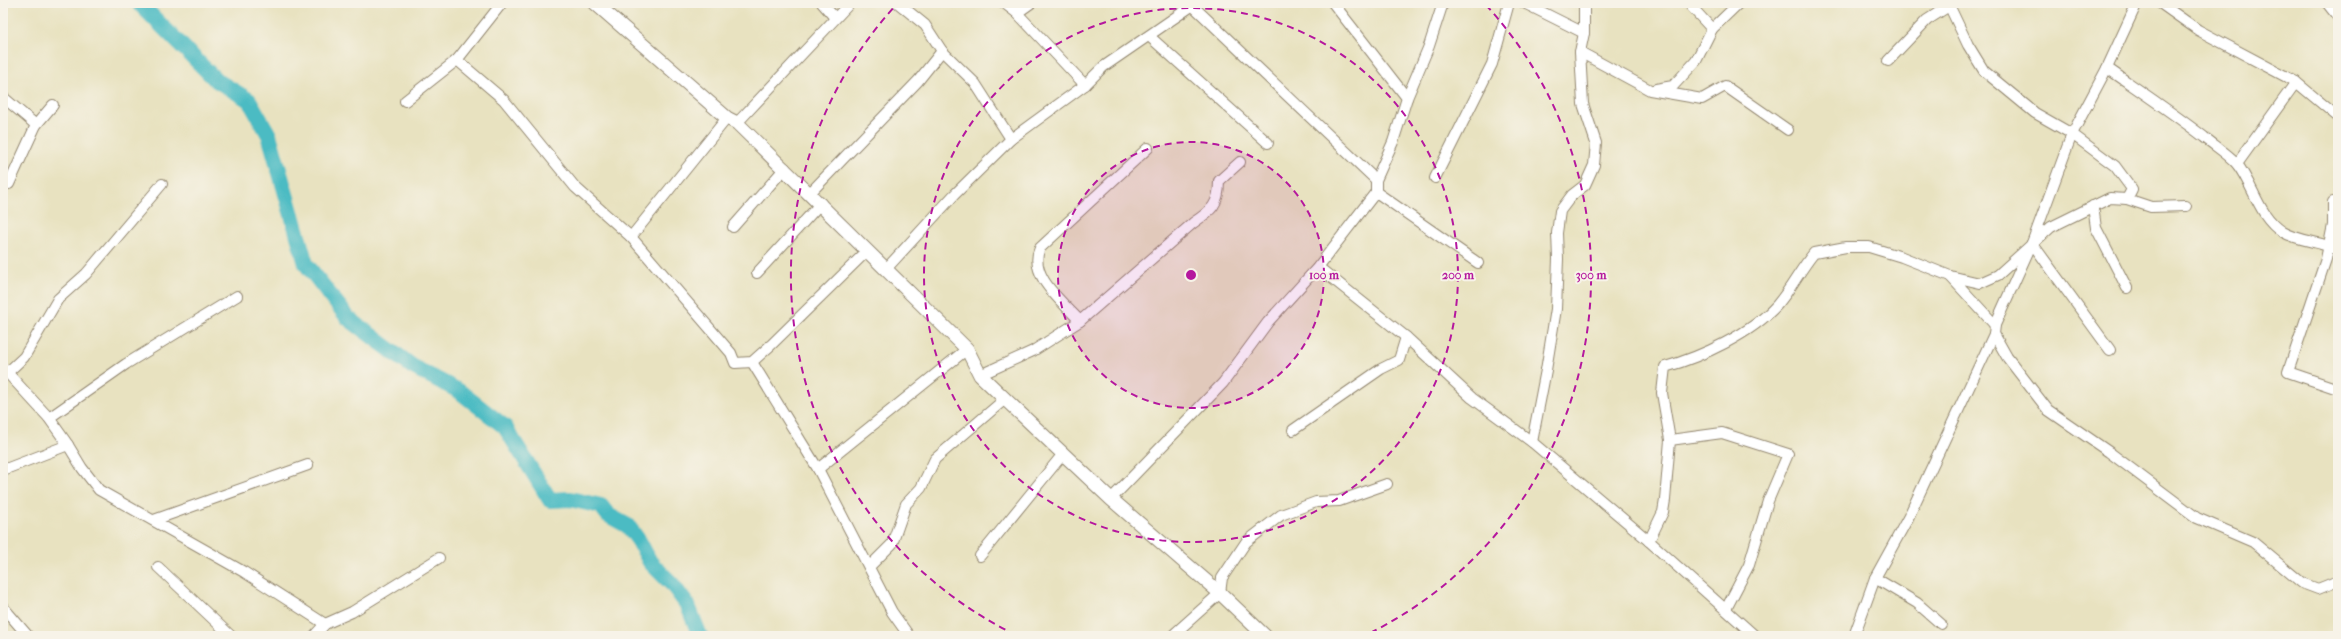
<svg xmlns="http://www.w3.org/2000/svg" width="2341" height="639" font-family="'IM FELL French Canon',serif">
  <rect width="100%" height="100%" fill="#f7f3e8"/>
  <filter id="ink" filterUnits="userSpaceOnUse"><feTurbulence type="fractalNoise" baseFrequency=".025" numOctaves="2"/><feDisplacementMap in="SourceGraphic" scale="8" xChannelSelector="R" yChannelSelector="G"/><feConvolveMatrix kernelMatrix="1 2 1 2 8 2 1 2 1" color-interpolation-filters="sRGB"/></filter>
  <filter id="wash" filterUnits="userSpaceOnUse"><feTurbulence type="fractalNoise" baseFrequency=".012" numOctaves="4" result="noise"/><feDisplacementMap in="SourceGraphic" scale="16" xChannelSelector="R" yChannelSelector="G"/><feGaussianBlur stdDeviation="0.9" result="paint"/><feColorMatrix in="noise" values="0 0 0 0 0 0 0 0 0 0 0 0 0 0 0 0 0 1.4 0 .05"/><feComposite in="paint" operator="in"/></filter>
  <g filter="url(#wash)">
    <rect width="100%" height="100%" fill="#e8e2c0"/>
    <g fill="none" stroke-linecap="round" stroke-linejoin="round">
      <path stroke="#4cbbc3" stroke-width="16" d="M139,3L216,80L249,100L269,135L306,264L348,318L413,367L459,391L505,427L550,500L570,499L601,506L608,515L628,526L639,541L650,562L672,584L688,606L700,636"/>
    </g>
  </g>
  <g filter="url(#ink)">
    <g fill="none" stroke-linecap="round" stroke-linejoin="round">
      <g stroke="#92866f" stroke-width="12">
        <g id="minor">
          <path d="M822,3L835,18"/>
          <path d="M898,3L925,25L942,51L975,83L1011,139"/>
          <path d="M1004,3L1017,13L1085,85"/>
          <path d="M1333,3L1407,98"/>
          <path d="M1524,3L1584,33"/>
          <path d="M1688,3L1712,29"/>
          <path d="M1948,3L1968,45L1984,71L2035,113L2072,134L2115,166L2132,189L2127,199"/>
          <path d="M2160,3L2198,30L2296,82L2338,117"/>
          <path d="M2327,3L2338,17"/>
          <path d="M1193,6L1376,180"/>
          <path d="M1017,13L1031,3"/>
          <path d="M1149,36L1268,143"/>
          <path d="M1580,52L1650,90L1702,99L1725,86L1788,130"/>
          <path d="M457,60L504,100L575,187L631,237L731,353L735,363L752,362L771,345L867,251"/>
          <path d="M1888,61L1927,20L1949,6"/>
          <path d="M2107,68C2140,91 2173,113 2204,137C2215,146 2228,154 2237,164C2254,186 2258,216 2283,232C2300,242 2321,241 2338,250"/>
          <path d="M1656,89L1673,86L1696,61L1712,29L1739,3"/>
          <path d="M3,97L36,125"/>
          <path d="M405,101L457,60L502,3"/>
          <path d="M737,123L850,3"/>
          <path d="M2237,164L2296,82"/>
          <path d="M1435,178L1492,64L1509,3"/>
          <path d="M9,184L36,125L53,105"/>
          <path d="M1376,192L1478,263"/>
          <path d="M810,193L918,81L942,51"/>
          <path d="M2333,202V225L2326,259L2288,372L2338,389"/>
          <path d="M2093,206L2096,228L2127,288"/>
          <path d="M733,227L785,168"/>
          <path d="M631,237L727,118"/>
          <path d="M2032,243L2110,350"/>
          <path d="M1318,267L1406,337L1472,398L1532,442L1649,541L1755,636"/>
          <path d="M886,269L954,195L1011,139L1085,85L1103,67L1196,3"/>
          <path d="M757,273L821,203"/>
          <path d="M1950,276L1995,325"/>
          <path d="M1080,321C1064,303 1027,275 1040,248L1148,148"/>
          <path d="M1994,334L2007,357L2048,410L2109,452L2197,518L2253,542L2302,583L2318,589L2338,581"/>
          <path d="M752,362L818,469L892,612L909,636"/>
          <path d="M3,368L49,418L68,445L82,468L99,490L244,572L325,624L314,636"/>
          <path d="M8,372L24,357L58,299L86,274L162,184"/>
          <path d="M980,375L1033,351L1080,321L1193,223C1212,210 1219,205 1219,181L1240,162"/>
          <path d="M49,418L126,364L237,296"/>
          <path d="M1293,430L1381,369L1399,360L1406,337"/>
          <path d="M1670,440L1722,433L1788,454L1768,501L1749,565L1726,609"/>
          <path d="M1532,442L1546,370L1556,309L1558,259L1557,233L1560,211L1572,195L1585,185L1594,165L1596,143L1583,104L1580,52L1584,33V3"/>
          <path d="M818,469L967,349"/>
          <path d="M3,470L68,445"/>
          <path d="M1111,499L1223,383L1268,322L1318,267L1376,192V180L1393,142L1407,98L1429,46L1443,3"/>
          <path d="M154,520L308,465"/>
          <path d="M1649,541L1663,512L1665,500L1670,440L1662,393L1665,367C1701,357 1751,334 1777,305C1791,289 1800,270 1814,253L1846,247H1869L1902,257L1950,276L1980,283L1998,275L2051,227L2110,198L2127,199L2151,207L2186,206"/>
          <path d="M980,556L1063,454"/>
          <path d="M158,567L231,636"/>
          <path d="M869,567L892,544L906,504L921,488L935,459L1005,399"/>
          <path d="M1875,578L1917,603L1941,624"/>
          <path d="M3,607L28,636"/>
          <path d="M325,624L352,612L439,558"/>
          <path d="M1172,636L1220,593L1222,578L1246,542L1281,515L1316,502L1339,501L1387,484"/>
          <path d="M1854,636L1875,578L1908,518L1994,334L1995,325L2032,243L2072,134L2107,68L2137,3"/>
        </g>
      </g>
      <g stroke="#92866f" stroke-width="15">
        <path id="tertiary" d="M595,3L727,118L737,123L967,349L980,375L1005,399L1111,499L1220,593L1265,636"/>
      </g>
      <use href="#minor" stroke="#fff" stroke-width="10"/>
      <use href="#tertiary" stroke="#fff" stroke-width="13"/>
    </g>
  </g>
  <circle cx="1191" cy="275" r="133" fill="#b5179e" fill-opacity=".12"/>
  <g fill="none" stroke="#b5179e" stroke-width="2" stroke-dasharray="7 5">
    <circle cx="1191" cy="275" r="133"/>
    <circle cx="1191" cy="275" r="267"/>
    <path d="M1016 635A400 400 0 0 1 896 5M1486 5A400 400 0 0 1 1366 635"/>
  </g>
  <circle cx="1191" cy="275" r="6" fill="#b5179e" stroke="#f7f3e8" stroke-width="2"/>
  <g font-size="12" text-anchor="middle" font-weight="bold" fill="#b5179e" stroke="#f7f3e8" stroke-width="4" stroke-linejoin="round" paint-order="stroke">
    <text x="1324" y="279">100 m</text>
    <text x="1458" y="279">200 m</text>
    <text x="1591" y="279">300 m</text>
  </g>
  <rect width="2341" height="639" fill="none" stroke="#f7f3e8" stroke-width="16"/>
</svg>
